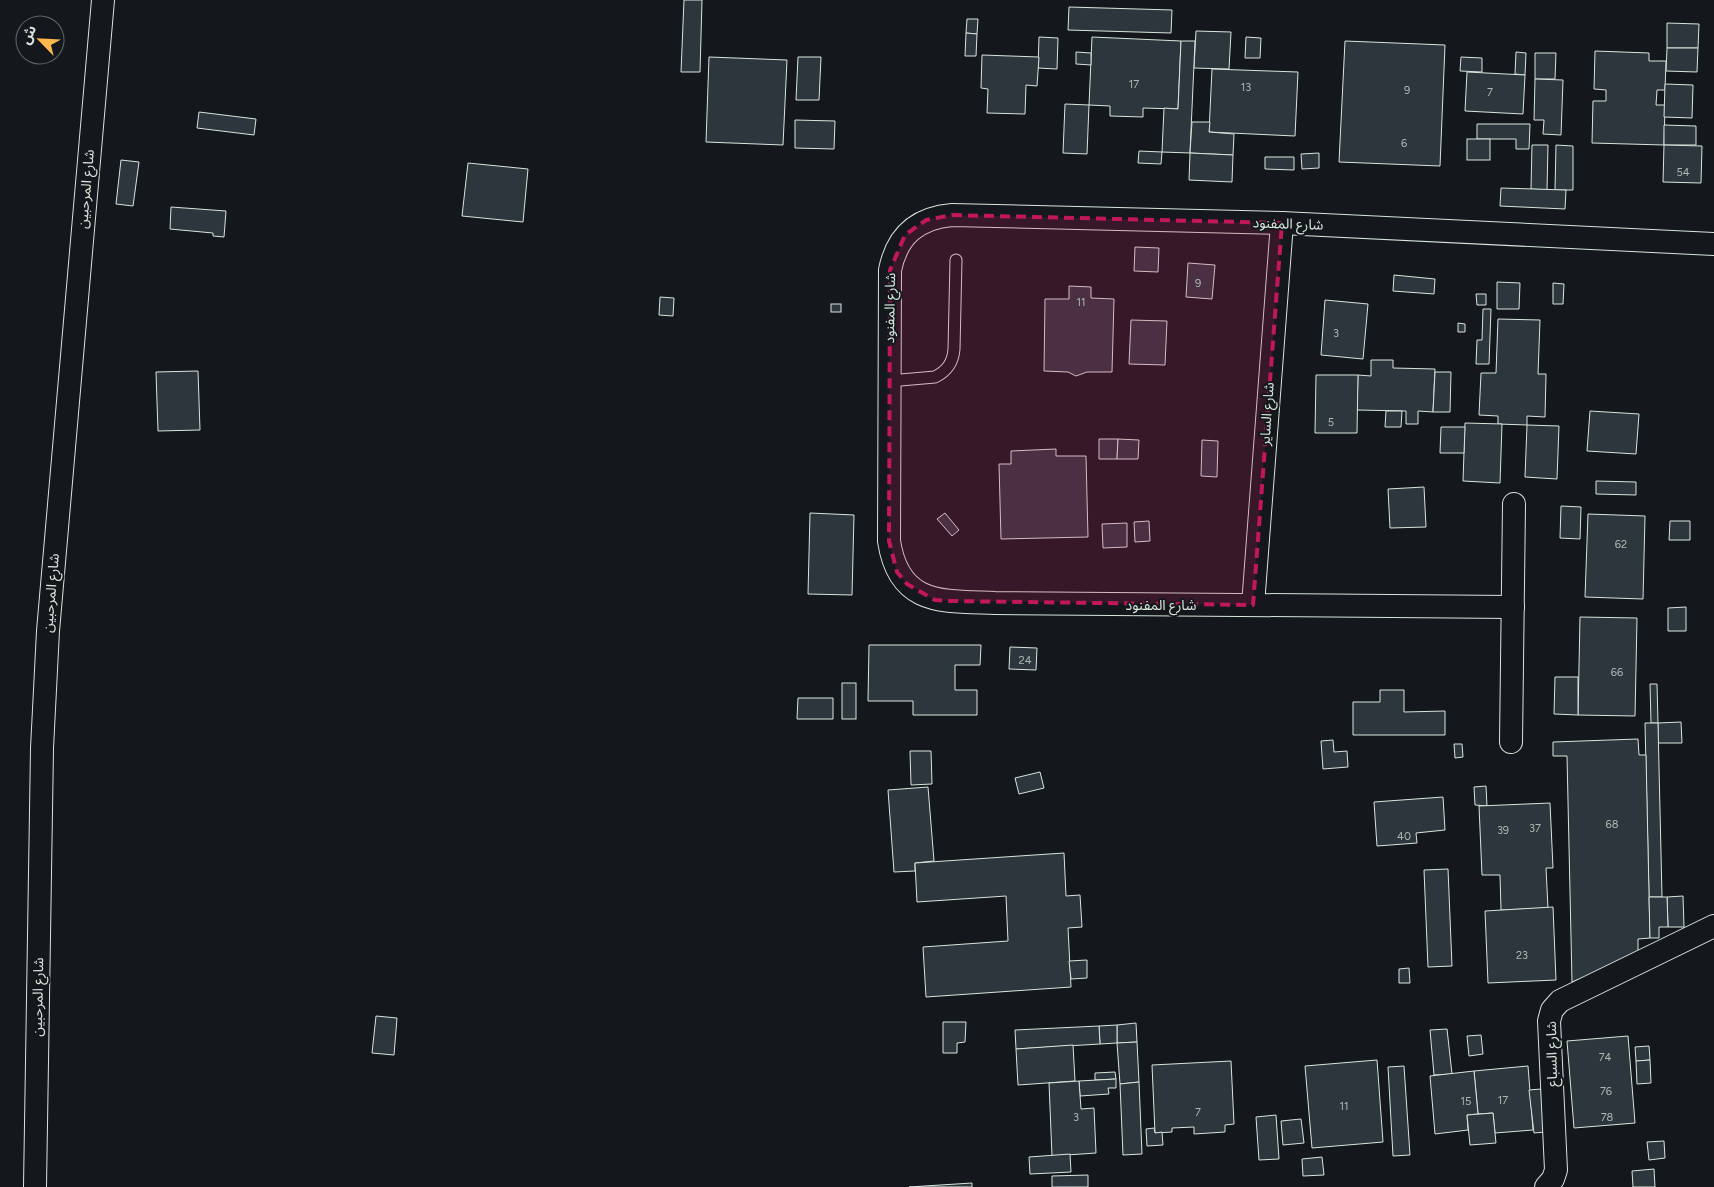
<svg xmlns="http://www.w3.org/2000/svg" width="1714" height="1187" font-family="Figtree,'Noto Sans Arabic',sans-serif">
  <rect width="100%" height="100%" fill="#14181c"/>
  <g fill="#2c363c" stroke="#d8e6dc">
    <path d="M684,0H702L700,72H681Z"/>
    <path d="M1069,7L1172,10L1171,33L1068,30Z"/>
    <path d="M967,19H978L977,34L966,33Z"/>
    <path d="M1667,23L1699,24L1698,48H1667Z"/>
    <path d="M1196,31L1231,32L1229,69L1194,68Z"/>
    <path d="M966,33L977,34L976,56H965Z"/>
    <path d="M1039,37L1058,38L1057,69L1038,68Z"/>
    <path d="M1092,37L1181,41L1178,109L1143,108V117L1110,116V106L1089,105Z"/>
    <path d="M1246,37L1261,38L1260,58H1245Z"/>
    <path d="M1181,41H1195L1190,153L1162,152L1164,108L1178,109Z"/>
    <path d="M1345,41L1445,45L1440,166L1339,162Z"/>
    <path d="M1667,48H1698L1697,72L1666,71Z"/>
    <path d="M1595,51L1649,53V61H1666L1665,90H1657L1656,105H1665L1664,145L1592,143L1593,101H1606V90L1594,89Z"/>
    <path d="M1076,52L1091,53V65L1076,64Z"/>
    <path d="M1516,52L1526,53L1525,75L1515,74Z"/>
    <path d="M1535,53H1556L1555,79H1535Z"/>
    <path d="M982,55L1039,57L1037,86L1026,85L1025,114L987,113L988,89L981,88Z"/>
    <path d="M709,57L787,60L783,145L706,142Z"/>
    <path d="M798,57H821L819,100H796Z"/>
    <path d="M1461,57L1482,58V72L1460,71Z"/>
    <path d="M1212,69L1298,72L1295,136L1209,132Z"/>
    <path d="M1467,72L1525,75L1523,114L1465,111Z"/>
    <path d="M1535,79L1563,80L1561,135L1543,134L1544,120H1534Z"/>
    <path d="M1665,84L1693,85L1692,118L1664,117Z"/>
    <path d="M1065,104L1089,105L1087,154L1063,153Z"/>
    <path d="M199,112L256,119L254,135L197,128Z"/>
    <path d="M795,120L835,121L834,149L795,148Z"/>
    <path d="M1192,122H1210L1209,132L1234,134L1233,155L1190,153Z"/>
    <path d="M1477,124H1530L1529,149H1516V139H1477Z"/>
    <path d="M1664,125L1696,126V145H1664Z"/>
    <rect x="1467" y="139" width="23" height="21"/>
    <path d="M1532,145H1548L1547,190L1531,189Z"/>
    <path d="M1556,145L1573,146V190H1555Z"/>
    <path d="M1664,145L1702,146L1701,183L1663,182Z"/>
    <path d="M1139,151L1162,152L1161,164L1138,163Z"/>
    <path d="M1190,153L1233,155L1232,182L1189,180Z"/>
    <path d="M1319,153V168L1302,169L1301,154Z"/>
    <path d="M1265,157H1294V170L1265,169Z"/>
    <path d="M121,160L139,162L133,206L116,204Z"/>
    <path d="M468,163L528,169L523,222L462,216Z"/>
    <path d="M1501,188L1566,190L1565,209L1500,206Z"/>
    <path d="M171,207L226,211L224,237L213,236V233L170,229Z"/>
    <path d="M1135,247L1159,248L1158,272L1134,271Z"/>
    <path d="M1188,263L1215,265L1212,299L1186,297Z"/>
    <path d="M1394,275L1435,279L1434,294L1393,291Z"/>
    <path d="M1497,282L1520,283L1519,309H1497Z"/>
    <path d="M1553,283L1564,284L1563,304H1553Z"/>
    <path d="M1069,286L1091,287V298L1114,299L1112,372H1087L1076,376L1068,372L1044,371L1045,299H1069Z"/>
    <path d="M1476,294H1486V305H1477Z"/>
    <path d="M660,297L674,298L673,316L659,315Z"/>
    <path d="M1325,300L1368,304L1363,359L1321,355Z"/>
    <rect x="831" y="304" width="10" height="8"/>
    <path d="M1483,309H1491L1489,364H1476L1477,340H1482Z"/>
    <path d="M1498,319L1540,320L1538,374H1546L1545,417L1527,416V425L1498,424V416L1479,415L1481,373H1496Z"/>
    <path d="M1131,320L1167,321L1165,365L1129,364Z"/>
    <path d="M1458,323L1465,324V332H1458Z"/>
    <path d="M1371,360H1393V368L1435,369L1433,412L1418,411V424H1406V411L1357,410L1358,375L1371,376Z"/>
    <path d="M198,371L200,430L158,431L156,372Z"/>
    <path d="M1435,372H1451L1450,412H1433Z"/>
    <path d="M1316,375H1358L1357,433H1315Z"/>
    <path d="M1386,411H1402L1401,427H1385Z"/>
    <path d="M1590,411L1639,414L1636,454L1587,451Z"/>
    <path d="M1465,423L1502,424L1500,483L1463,481Z"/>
    <path d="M1527,425L1559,426L1557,479L1525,477Z"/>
    <path d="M1441,427H1465L1464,453H1440Z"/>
    <path d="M1099,439H1118L1117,459H1099Z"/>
    <path d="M1118,439L1139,440L1138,459H1117Z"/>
    <path d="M1202,440L1218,441L1217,477L1201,476Z"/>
    <path d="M1056,449V456H1086L1088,537L1001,539L999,464H1011V451Z"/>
    <path d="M1596,481L1636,482V495L1596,494Z"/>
    <path d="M1424,487L1426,527L1390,528L1388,489Z"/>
    <path d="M1561,506L1581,507L1580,539L1560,538Z"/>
    <path d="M810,513L854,515L852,595L808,594Z"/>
    <path d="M945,513L959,530L952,536L937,519Z"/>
    <path d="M1588,514L1645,516L1643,599L1585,597Z"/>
    <path d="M1149,521L1150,541L1135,542L1134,522Z"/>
    <path d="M1670,521H1690V540H1669Z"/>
    <path d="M1127,523V547L1103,548L1102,524Z"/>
    <path d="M1686,607V631H1668V608Z"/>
    <path d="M1580,617L1637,618L1635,716L1578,715Z"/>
    <path d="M869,645H981L980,665H955V690H977V715H913V701H868Z"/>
    <path d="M1010,647L1037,648L1036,670L1009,669Z"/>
    <path d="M1555,677H1578V715L1554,714Z"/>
    <rect x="842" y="683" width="14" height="36"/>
    <path d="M1650,684H1657L1658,723H1651Z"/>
    <path d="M1380,690H1404V712L1445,711V735H1353V702H1380Z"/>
    <path d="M798,698H833V719H797Z"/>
    <path d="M1681,722L1682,743H1658V723Z"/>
    <path d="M1645,723H1658L1662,897H1649Z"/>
    <path d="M1638,739L1639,755H1646L1650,938L1638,939V956L1572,982L1567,756H1553V742Z"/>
    <path d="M1333,740L1334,752L1347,751L1348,767L1323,769L1321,741Z"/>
    <path d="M1454,744H1462L1463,757L1455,758Z"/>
    <path d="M910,751H931L932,784L911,785Z"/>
    <path d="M1040,772L1044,788L1019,794L1015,778Z"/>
    <path d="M1486,786L1487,806L1475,805L1474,787Z"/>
    <path d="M928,787L934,861L915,863V871L894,872L888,790Z"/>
    <path d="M1443,797L1445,830L1416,833L1417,843L1377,846L1374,802Z"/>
    <path d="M1550,803L1553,868H1546L1548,908L1501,910L1500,875H1482L1479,806Z"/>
    <path d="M1064,853L1066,896L1080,895L1082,927L1068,928L1071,987L926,997L923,947L1008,941L1006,896L917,902L915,863Z"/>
    <path d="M1448,869L1452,966L1428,967L1424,870Z"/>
    <path d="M1683,896L1684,927H1668L1667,897Z"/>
    <path d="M1649,897H1667L1668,927H1659V938H1650Z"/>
    <path d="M1553,907L1556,980L1488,983L1485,911Z"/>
    <path d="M1087,960V978L1071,979L1069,961Z"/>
    <path d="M1409,968L1410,983H1399V969Z"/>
    <path d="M376,1016L397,1018L394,1055L372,1053Z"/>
    <path d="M943,1022H966L965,1042L957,1043V1053H943Z"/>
    <path d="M1136,1023L1137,1042L1117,1043V1025Z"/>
    <path d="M1117,1025V1043L1100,1044L1099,1026Z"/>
    <path d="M1099,1026L1100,1044L1016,1049L1015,1030Z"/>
    <path d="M1447,1029L1452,1074L1434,1075L1430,1030Z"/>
    <path d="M1481,1035L1483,1054L1469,1056L1467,1036Z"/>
    <path d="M1628,1036L1635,1123L1574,1128L1567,1041Z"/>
    <path d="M1137,1042L1139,1082L1120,1084L1117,1043Z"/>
    <path d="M1073,1045L1075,1081L1018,1085L1016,1049Z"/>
    <path d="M1649,1046L1650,1060L1636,1061L1635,1047Z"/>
    <path d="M1377,1060L1383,1142L1312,1148L1305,1066Z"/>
    <path d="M1650,1060L1651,1083L1637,1084L1636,1061Z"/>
    <path d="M1231,1061L1234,1124L1225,1125V1132L1194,1134V1127L1172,1128V1132L1155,1133L1152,1065Z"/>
    <path d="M1404,1066L1410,1155L1393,1156L1388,1067Z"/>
    <path d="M1528,1066L1533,1130L1495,1133L1493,1113L1478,1114L1474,1071Z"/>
    <path d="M1474,1071L1478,1114L1467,1115L1468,1130L1435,1134L1430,1076Z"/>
    <path d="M1115,1072L1116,1079L1095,1080V1073Z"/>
    <path d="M1116,1079V1088H1108L1109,1094L1080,1096L1079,1081Z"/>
    <path d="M1079,1081L1081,1109L1094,1108L1096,1153L1052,1156L1049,1083Z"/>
    <path d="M1139,1082L1142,1154L1123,1155L1120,1084Z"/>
    <path d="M1541,1089L1545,1132L1534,1133L1529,1090Z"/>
    <path d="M1493,1113L1496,1143L1470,1145L1467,1115Z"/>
    <path d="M1276,1115L1279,1159L1259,1160L1256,1117Z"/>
    <path d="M1301,1119L1304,1143L1283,1145L1281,1121Z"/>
    <path d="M1154,1128L1155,1133L1162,1132L1163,1145L1147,1146L1146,1129Z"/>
    <path d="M1664,1141L1665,1158L1649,1160L1647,1142Z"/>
    <path d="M1070,1154L1071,1172L1030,1174L1029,1157Z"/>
    <path d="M1322,1157L1324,1175L1303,1176L1302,1159Z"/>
    <path d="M1654,1169L1655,1187H1633L1632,1171Z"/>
    <path d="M1088,1175V1187H1052V1176Z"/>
    <path d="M972,1183V1187H909Z"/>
  </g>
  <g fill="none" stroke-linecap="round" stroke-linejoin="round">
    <g stroke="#d8e6dc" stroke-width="13">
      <path id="lane" d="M889,381L935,377C947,371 953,363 954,349L956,260"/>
    </g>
    <g stroke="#d8e6dc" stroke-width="24">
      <g id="street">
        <path d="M1253,605L1282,223"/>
        <path d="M1513,607L995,603C942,601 899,606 889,541L890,270C897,236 917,218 952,215L1282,223L1714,244"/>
        <path d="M1511,742L1514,504"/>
        <path d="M35,1187L42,748L48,631L103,0"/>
        <path d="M1546,1187L1553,1179L1556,1170L1549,1021L1552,1010L1560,1001L1714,926"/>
      </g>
    </g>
    <use href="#lane" stroke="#14181c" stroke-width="11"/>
    <use href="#street" stroke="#14181c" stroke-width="22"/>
  </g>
  <path fill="#c2185b" fill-opacity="0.2" stroke="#c2185b" stroke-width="4" stroke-dasharray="10 6" stroke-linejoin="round" d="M952,215L1282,223L1253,605L950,601L935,600L907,584L897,572L889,541L890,270L905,235L926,220Z"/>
  <g text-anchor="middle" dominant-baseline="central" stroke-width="4" stroke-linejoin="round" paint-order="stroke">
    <g font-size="11" fill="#adbab4">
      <text x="1134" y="84">17</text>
      <text x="1246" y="87">13</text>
      <text x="1407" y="90">9</text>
      <text x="1490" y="92">7</text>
      <text x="1404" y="143">6</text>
      <text x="1683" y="172">54</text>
      <text x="1198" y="283">9</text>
      <text x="1081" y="302">11</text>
      <text x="1336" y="333">3</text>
      <text x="1331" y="422">5</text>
      <text x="1621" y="544">62</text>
      <text x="1025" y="660">24</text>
      <text x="1617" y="672">66</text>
      <text x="1612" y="824">68</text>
      <text x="1535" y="828">37</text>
      <text x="1503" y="830">39</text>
      <text x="1404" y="836">40</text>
      <text x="1522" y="955">23</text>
      <text x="1605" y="1057">74</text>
      <text x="1606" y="1091">76</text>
      <text x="1503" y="1100">17</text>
      <text x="1466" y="1101">15</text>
      <text x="1344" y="1106">11</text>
      <text x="1198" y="1112">7</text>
      <text x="1076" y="1117">3</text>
      <text x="1607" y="1117">78</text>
    </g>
    <g font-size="14" fill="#d8e6dc" stroke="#14181c">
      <text transform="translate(86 189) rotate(-85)">شارع المرحبين</text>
      <text transform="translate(1288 224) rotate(2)">شارع المفنود</text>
      <text transform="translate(890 308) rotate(-89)">شارع المفنود</text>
      <text transform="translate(1267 414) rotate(-86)">شارع الساير</text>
      <text transform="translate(51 593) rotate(-85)">شارع المرحبين</text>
      <text x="1161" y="605">شارع المفنود</text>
      <text transform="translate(38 997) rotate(-89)">شارع المرحبين</text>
      <text transform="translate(1552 1054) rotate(-91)">شارع السباع</text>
    </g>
  </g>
  <g transform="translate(40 40) rotate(294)"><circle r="24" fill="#14181c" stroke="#626a69"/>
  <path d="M0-4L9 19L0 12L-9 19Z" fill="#ffb74d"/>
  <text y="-8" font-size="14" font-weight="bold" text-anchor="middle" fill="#d8e6dc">ش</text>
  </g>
</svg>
